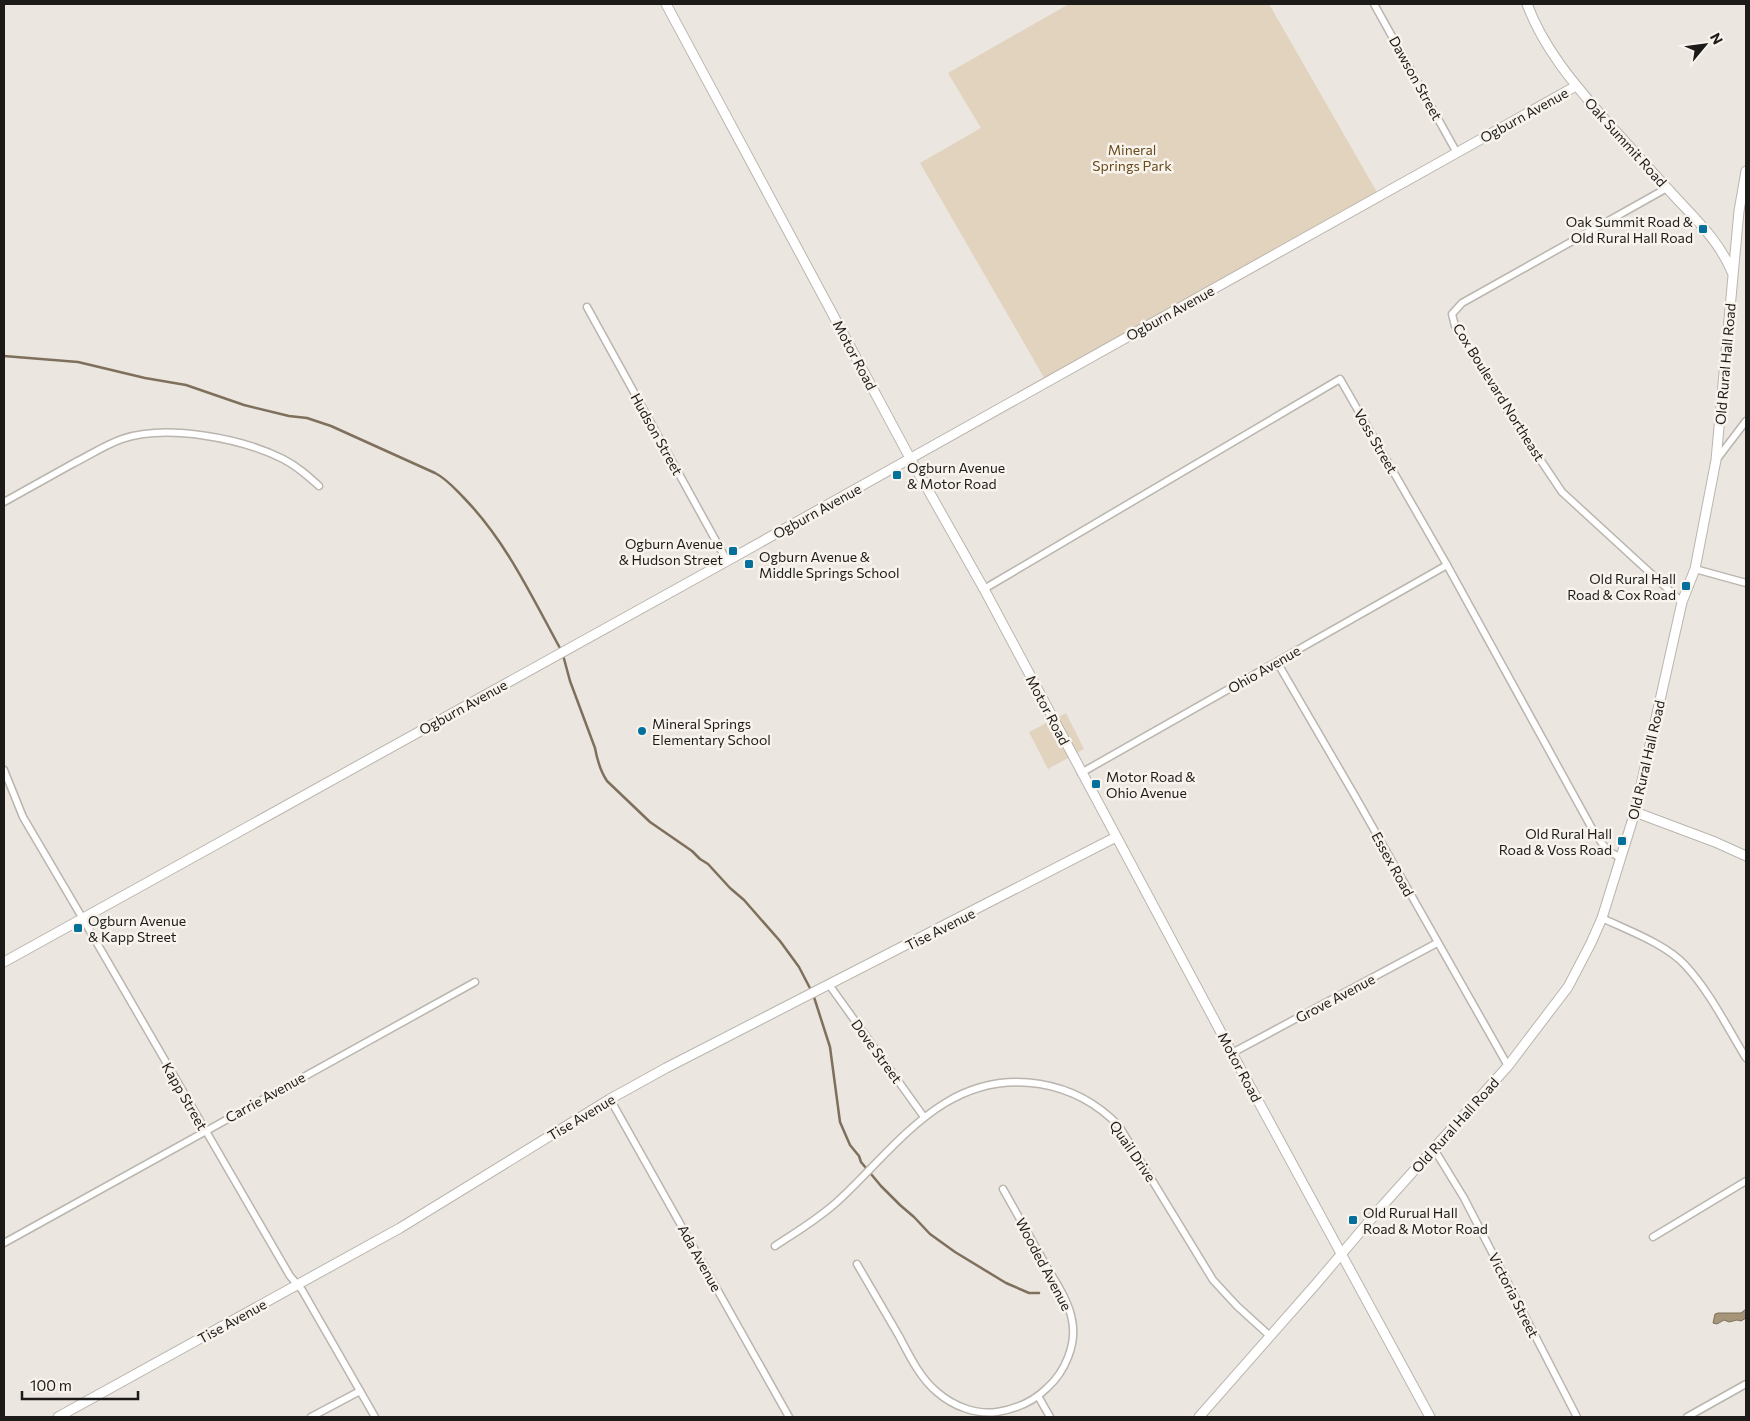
<svg xmlns="http://www.w3.org/2000/svg" width="1750" height="1421" font-family="Commissioner,sans-serif">
  <rect width="100%" height="100%" fill="#ebe6df"/>
  <g fill="#e1d3be">
    <path d="M1069,4H1269L1378,194L1046,381L920,163L981,128L948,73Z"/>
    <path d="M1066,713L1084,749L1048,769L1029,732Z"/>
  </g>
  <path fill="#a79579" stroke="#7e705c" d="M1746,1309V1318L1741,1321L1737,1320L1729,1322L1724,1320L1717,1324L1713,1323L1715,1314L1718,1313H1741Z"/>
  <g fill="none" stroke-linecap="round" stroke-linejoin="round">
    <g stroke="#7e705c" stroke-width="2.5">
      <path d="M4,356L78,362L145,378L186,385L244,405L289,416L307,418L331,426L435,473C447,479 454,488 464,498C506,541 532,597 561,650"/>
      <path d="M563,655L570,681L595,748C597,759 601,772 607,781L650,822L692,851L700,859L708,864L730,888L744,900L780,941L799,967L813,994L830,1047L840,1122L850,1145L859,1156L861,1162L881,1186L900,1205L914,1217L930,1234L955,1252L1006,1283L1029,1293H1039"/>
    </g>
    <g stroke="#bab5ae" stroke-width="9">
      <g id="street">
        <path d="M1374,4L1457,153"/>
        <path d="M1667,188L1462,303L1452,314L1455,326L1505,407L1562,492L1682,602"/>
        <path d="M587,307L727,561"/>
        <path d="M1717,459L1746,421"/>
        <path d="M4,502C27,489 51,476 74,463C90,455 105,445 122,439C167,424 241,438 283,459C297,466 308,476 319,486"/>
        <path d="M1695,569L1746,583"/>
        <path d="M984,589L1340,379L1447,565L1595,834L1608,851L1621,858"/>
        <path d="M1277,662L1355,796L1508,1066"/>
        <path d="M4,770L23,817L83,919L290,1276L302,1290L375,1417"/>
        <path d="M1081,773L1447,565"/>
        <path d="M1602,918C1627,930 1666,944 1685,965C1710,992 1727,1027 1746,1058"/>
        <path d="M830,986L924,1117"/>
        <path d="M1232,1053L1437,943"/>
        <path d="M610,1099L789,1417"/>
        <path d="M1434,1149L1464,1198L1577,1417"/>
        <path d="M1653,1237L1746,1181"/>
        <path d="M4,1243L475,982"/>
        <path d="M775,1246C796,1232 820,1218 839,1200C899,1144 947,1069 1040,1084C1070,1089 1098,1104 1119,1126L1213,1280L1237,1306L1270,1336"/>
        <path d="M857,1264C871,1288 885,1312 899,1336C909,1355 920,1378 937,1392C953,1406 976,1415 997,1412C1016,1409 1033,1402 1047,1388C1065,1372 1077,1344 1072,1320C1069,1302 1057,1284 1048,1269C1033,1242 1018,1216 1003,1189"/>
        <path d="M1038,1396L1050,1417"/>
        <path d="M311,1417L360,1391"/>
        <path d="M1687,1417L1746,1384"/>
      </g>
    </g>
    <g stroke="#bab5ae" stroke-width="11">
      <g id="secondary">
        <path d="M666,4L910,458L984,589L1232,1053L1430,1417"/>
        <path d="M1527,4C1544,50 1576,86 1608,123C1628,144 1647,167 1667,188C1691,215 1718,238 1732,272"/>
        <path d="M1635,812L1715,842L1746,856"/>
        <path d="M4,962L727,561L1576,86"/>
        <path d="M58,1417L400,1228L610,1099L666,1068L1116,837"/>
        <path d="M1199,1417L1316,1284L1383,1205L1508,1066L1568,987L1591,943L1602,918L1635,812L1682,602L1695,569L1716,460L1739,211L1746,171"/>
      </g>
    </g>
    <use href="#street" stroke="#fff" stroke-width="6"/>
    <use href="#secondary" stroke="#fff" stroke-width="9"/>
  </g>
  <g fill="#036f9b" stroke="#f8f3ec" stroke-width="2">
    <rect x="1698" y="224" width="10" height="10" rx="2.5"/>
    <rect x="892" y="470" width="10" height="10" rx="2.5"/>
    <rect x="728" y="546" width="10" height="10" rx="2.5"/>
    <rect x="744" y="559" width="10" height="10" rx="2.5"/>
    <rect x="1681" y="581" width="10" height="10" rx="2.5"/>
    <circle cx="642" cy="731" r="5"/>
    <rect x="1091" y="779" width="10" height="10" rx="2.5"/>
    <rect x="1617" y="836" width="10" height="10" rx="2.5"/>
    <rect x="73" y="923" width="10" height="10" rx="2.5"/>
    <rect x="1348" y="1215" width="10" height="10" rx="2.5"/>
  </g>
  <g text-anchor="middle" dominant-baseline="central" stroke-width="5" stroke-linejoin="round" paint-order="stroke">
    <g font-size="14" fill="#1d1b19" stroke="#f8f3ec">
      <text transform="translate(1416 78) rotate(61)">Dawson Street</text>
      <text transform="translate(1524 115) rotate(-29)">Ogburn Avenue</text>
      <text transform="translate(1626 142) rotate(48)">Oak Summit Road</text>
      <text transform="translate(1170 313) rotate(-29)">Ogburn Avenue</text>
      <text transform="translate(855 355) rotate(62)">Motor Road</text>
      <text transform="translate(1725 364) rotate(-85)">Old Rural Hall Road</text>
      <text transform="translate(1499 392) rotate(58)">Cox Boulevard Northeast</text>
      <text transform="translate(657 434) rotate(61)">Hudson Street</text>
      <text transform="translate(1376 441) rotate(60)">Voss Street</text>
      <text transform="translate(817 511) rotate(-29)">Ogburn Avenue</text>
      <text transform="translate(1264 669) rotate(-30)">Ohio Avenue</text>
      <text transform="translate(463 707) rotate(-29)">Ogburn Avenue</text>
      <text transform="translate(1048 710) rotate(62)">Motor Road</text>
      <text transform="translate(1646 760) rotate(-77)">Old Rural Hall Road</text>
      <text transform="translate(1393 864) rotate(61)">Essex Road</text>
      <text transform="translate(940 929) rotate(-27)">Tise Avenue</text>
      <text transform="translate(1335 998) rotate(-28)">Grove Avenue</text>
      <text transform="translate(877 1051) rotate(54)">Dove Street</text>
      <text transform="translate(1240 1067) rotate(62)">Motor Road</text>
      <text transform="translate(185 1096) rotate(60)">Kapp Street</text>
      <text transform="translate(265 1097) rotate(-29)">Carrie Avenue</text>
      <text transform="translate(581 1117) rotate(-31)">Tise Avenue</text>
      <text transform="translate(1455 1125) rotate(-48)">Old Rural Hall Road</text>
      <text transform="translate(1133 1151) rotate(56)">Quail Drive</text>
      <text transform="translate(700 1258) rotate(61)">Ada Avenue</text>
      <text transform="translate(1044 1264) rotate(62)">Wooded Avenue</text>
      <text transform="translate(1514 1295) rotate(63)">Victoria Street</text>
      <text transform="translate(232 1321) rotate(-29)">Tise Avenue</text>
    </g>
    <g font-size="14" fill="#684c1b" stroke="#f8f3ec">
      <text x="1132" y="149">Mineral<tspan x="1132" dy="16">Springs Park</tspan></text>
    </g>
    <g font-size="14" fill="#1d1b19" stroke="#f8f3ec" text-anchor="start">
      <text x="1693" y="221" text-anchor="end">Oak Summit Road &amp;<tspan x="1693" dy="16">Old Rural Hall Road</tspan></text>
      <text x="907" y="467">Ogburn Avenue<tspan x="907" dy="16">&amp; Motor Road</tspan></text>
      <text x="723" y="543" text-anchor="end">Ogburn Avenue<tspan x="723" dy="16">&amp; Hudson Street</tspan></text>
      <text x="759" y="556">Ogburn Avenue &amp;<tspan x="759" dy="16">Middle Springs School</tspan></text>
      <text x="1676" y="578" text-anchor="end">Old Rural Hall<tspan x="1676" dy="16">Road &amp; Cox Road</tspan></text>
      <text x="652" y="723">Mineral Springs<tspan x="652" dy="16">Elementary School</tspan></text>
      <text x="1106" y="776">Motor Road &amp;<tspan x="1106" dy="16">Ohio Avenue</tspan></text>
      <text x="1612" y="833" text-anchor="end">Old Rural Hall<tspan x="1612" dy="16">Road &amp; Voss Road</tspan></text>
      <text x="88" y="920">Ogburn Avenue<tspan x="88" dy="16">&amp; Kapp Street</tspan></text>
      <text x="1363" y="1212">Old Rurual Hall<tspan x="1363" dy="16">Road &amp; Motor Road</tspan></text>
    </g>
  </g>
  <rect width="1750" height="1421" fill="none" stroke="#1d1b19" stroke-width="10"/>
  <g transform="translate(1705 45) rotate(61)" stroke="#f8f3ec" stroke-width="4" paint-order="stroke">
  <path d="M0-4L9 19L0 12L-9 19Z" fill="#1d1b19"/>
  <text y="-8" font-size="14" font-weight="bold" text-anchor="middle" fill="#1d1b19">N</text>
  </g>
  <path d="M22 1391v8h116v-8" fill="none" stroke="#1d1b19" stroke-width="2.5"/>
  <text x="30" y="1391" font-size="15" fill="#1d1b19" stroke="#f8f3ec" stroke-width="4" paint-order="stroke">100 m</text>
</svg>
